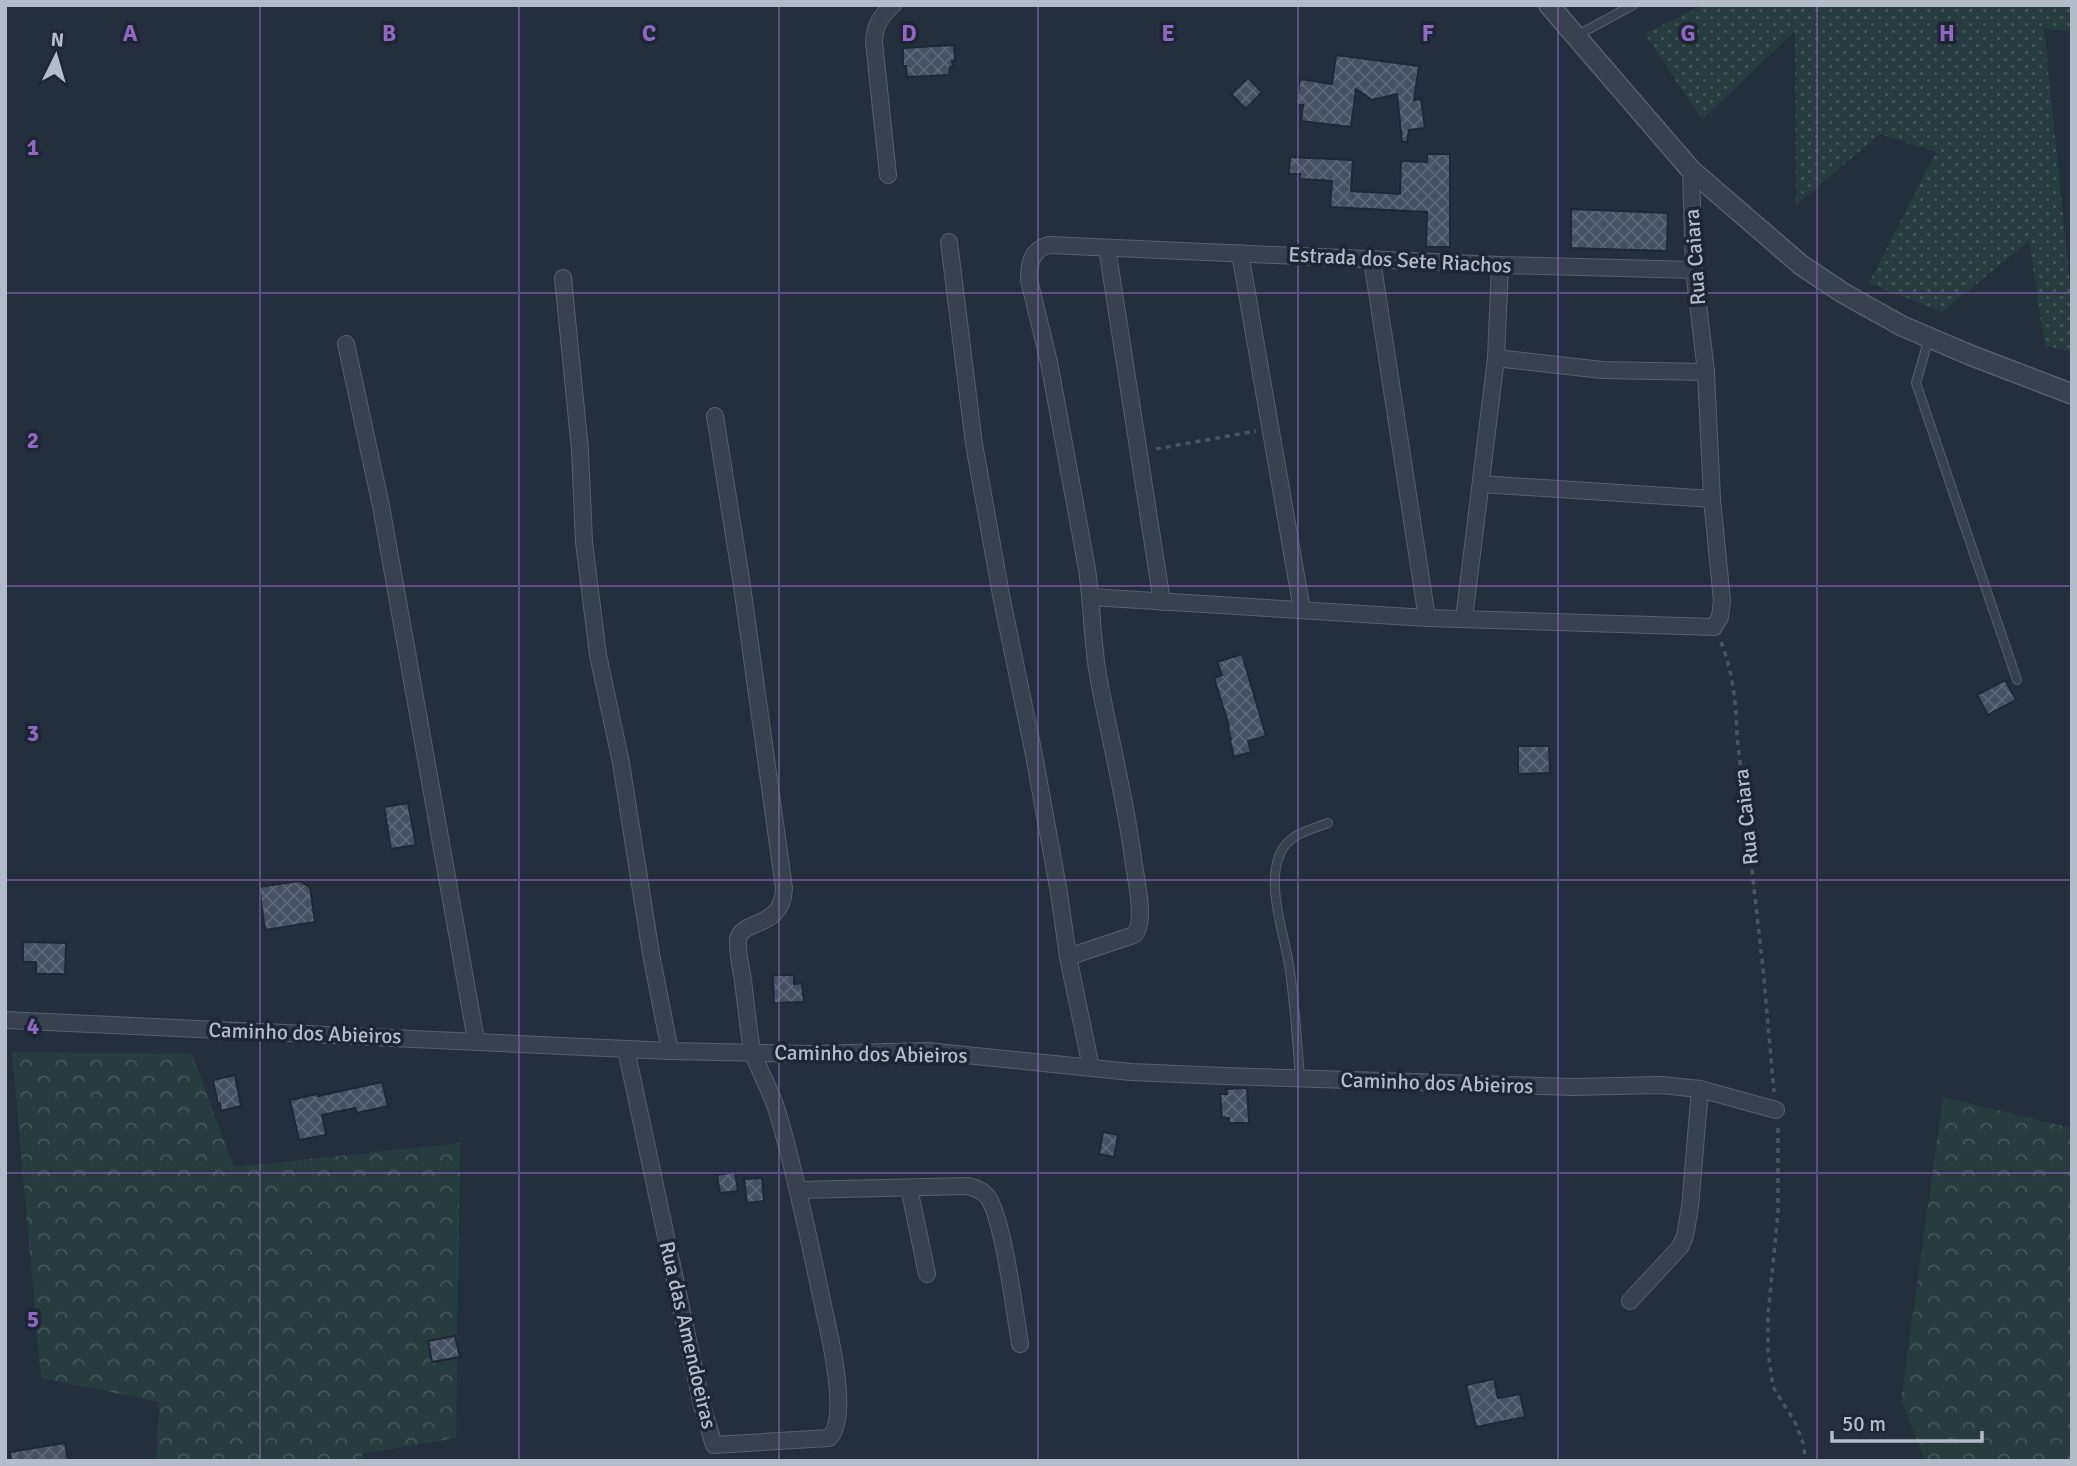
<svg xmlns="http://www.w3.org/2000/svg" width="2077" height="1466" font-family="Signika,sans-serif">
  <defs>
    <pattern id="grass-dots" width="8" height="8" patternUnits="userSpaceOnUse" patternTransform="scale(1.75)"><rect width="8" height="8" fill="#263c3f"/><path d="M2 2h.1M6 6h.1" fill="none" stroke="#435659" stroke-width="1.8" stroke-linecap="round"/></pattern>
    <pattern id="forest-crowns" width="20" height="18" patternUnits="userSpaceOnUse" patternTransform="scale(1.75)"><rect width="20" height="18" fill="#263c3f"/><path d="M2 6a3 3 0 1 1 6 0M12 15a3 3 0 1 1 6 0" fill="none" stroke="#435659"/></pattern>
    <pattern id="building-cross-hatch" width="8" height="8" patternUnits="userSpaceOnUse" patternTransform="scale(1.75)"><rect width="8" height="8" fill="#455162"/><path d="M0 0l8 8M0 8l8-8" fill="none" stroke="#5d6877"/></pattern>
  </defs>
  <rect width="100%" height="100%" fill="#242f3e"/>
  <path fill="url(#grass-dots)" d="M1703,5H2072V32L2044,28L2072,304V352L2045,346L2029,241L1942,312L1869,283L1936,152L1880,134L1796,205L1795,31L1702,120L1645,34Z"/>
  <g fill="url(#forest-crowns)">
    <path d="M12,1052L192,1054L234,1167L460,1143L456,1438L362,1454L361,1461H156L159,1402L41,1378Z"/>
    <path d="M1943,1097L2072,1128V1461H1925L1901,1399Z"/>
  </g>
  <g fill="url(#building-cross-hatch)" stroke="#1f2835" stroke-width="2">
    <path d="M954,45L955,61H952L953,67H950L949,75L907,77L906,66H903V48Z"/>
    <path d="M1336,55L1419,66L1414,100L1421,99L1425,128L1409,130L1407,142H1402L1397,94L1372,100L1356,89L1351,127L1301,121L1303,105H1296L1300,79L1332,84Z"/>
    <path d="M1248,78L1262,92L1246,109L1231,94Z"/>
    <path d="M1427,154H1450V247H1426L1427,212L1330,207L1332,181L1299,179L1300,174H1289L1290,157L1353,160L1351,191L1400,194L1401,161L1427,162Z"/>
    <path d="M1571,209L1668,213L1667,251L1571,248Z"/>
    <path d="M1242,654L1266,736L1248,741L1251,752L1234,757L1230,741L1231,740L1228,727L1229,726L1214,678L1222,675L1217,662Z"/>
    <path d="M2005,680L2016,700L1988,715L1977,695Z"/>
    <path d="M1518,746H1549L1550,773L1518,774Z"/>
    <path d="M408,803L416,845L391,849L384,807Z"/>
    <path d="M299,881L310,887L315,922L265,930L259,887Z"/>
    <path d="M23,942L66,943L65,974H36V962H23Z"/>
    <path d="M773,975H794V984L802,983L804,1002L774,1003Z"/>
    <path d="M235,1075L241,1106L221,1111L220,1103L218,1104L213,1080Z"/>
    <path d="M382,1082L388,1106L357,1113L355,1108L322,1115L326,1135L299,1140L290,1100L317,1094L318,1096Z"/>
    <path d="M1247,1088L1249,1123H1229V1118H1222L1220,1094H1227L1226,1089Z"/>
    <path d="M1103,1132L1118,1135L1114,1157L1099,1154Z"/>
    <path d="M735,1172L738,1191L720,1193L717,1175Z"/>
    <path d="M762,1178L764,1201L747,1203L744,1179Z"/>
    <path d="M455,1336L460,1357L432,1362L428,1341Z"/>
    <path d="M1494,1379L1498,1398L1520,1394L1525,1417L1476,1427L1466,1385Z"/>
    <path d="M65,1443L68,1461H11L10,1452Z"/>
  </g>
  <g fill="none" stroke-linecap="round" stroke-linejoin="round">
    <g stroke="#565f6c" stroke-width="10">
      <g id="service">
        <path d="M1576,36L1633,5"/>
        <path d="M1929,338L1916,383L2017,680"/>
        <path d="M1300,1078C1297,1041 1295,1003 1289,965C1284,933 1266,885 1280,854C1288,834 1310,830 1328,823"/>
      </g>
    </g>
    <g stroke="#565f6c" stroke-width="18">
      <g id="minor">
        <path d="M888,175L874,42C875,25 880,17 893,5"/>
        <path d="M949,242L974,444L1001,595L1034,755L1059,893L1068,957L1091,1067"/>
        <path d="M1107,248L1162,602"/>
        <path d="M1240,253L1302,610"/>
        <path d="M1372,260L1427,618"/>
        <path d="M563,278L580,450L584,542L598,655L621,763L651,954L670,1051"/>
        <path d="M346,344L381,506L476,1040"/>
        <path d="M1496,358L1602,370L1706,372"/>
        <path d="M1481,484L1712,499"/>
        <path d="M1091,597L1427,618L1714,627L1720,617L1722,601L1712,499L1706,372L1694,270L1691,170"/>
        <path d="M1464,619L1496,358L1500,265"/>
        <path d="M1068,957L1134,935C1147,922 1135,876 1133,858C1125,796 1109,736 1098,675C1092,640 1092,604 1087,569L1049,362L1029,280C1029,263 1031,250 1049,245L1500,265L1694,270"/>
        <path d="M5,1020L670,1051L810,1054L927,1051L1131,1072L1224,1076L1573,1087L1661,1085L1700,1089L1776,1110"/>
        <path d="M626,1049L702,1406L714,1445L829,1438C850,1418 830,1337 824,1310C811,1248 798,1185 781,1124C777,1109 771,1093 764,1079C760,1070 755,1060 752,1050C748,1027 746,1004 743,981C741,968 737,952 738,939C742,919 783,929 784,888L741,579L715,416"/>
        <path d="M909,1188L927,1274"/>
        <path d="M798,1190L968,1186C975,1188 982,1190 987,1196C1003,1216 1015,1314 1020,1344"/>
        <path d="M1630,1301L1680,1247L1685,1236L1690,1207L1700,1089"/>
      </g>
    </g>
    <g stroke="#565f6c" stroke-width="22">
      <path id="tertiary" d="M1549,5L1691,170L1801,265L1843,293L1902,326L1970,355L2072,394"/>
    </g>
    <g stroke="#44595c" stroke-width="3.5" stroke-dasharray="5 5" stroke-linecap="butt">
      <path d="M1156,449L1256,431"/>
      <path d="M1721,642C1733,672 1736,703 1737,736L1763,968L1774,1092"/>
      <path d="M1778,1128V1212L1768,1315V1352L1773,1387L1795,1422L1803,1443L1806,1461"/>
    </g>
    <use href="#service" stroke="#38414e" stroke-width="8"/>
    <use href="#minor" stroke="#38414e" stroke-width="16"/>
    <use href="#tertiary" stroke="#38414e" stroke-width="19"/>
  </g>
  <path fill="none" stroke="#9266c3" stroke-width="2" stroke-opacity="0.55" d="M260,5V1461M519,5V1461M779,5V1461M1038,5V1461M1298,5V1461M1558,5V1461M1817,5V1461M5,293H2072M5,586H2072M5,880H2072M5,1173H2072"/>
  <g text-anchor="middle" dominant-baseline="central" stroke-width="7" stroke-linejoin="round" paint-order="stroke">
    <g font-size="21" fill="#b4bcc9" stroke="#1d2633">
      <text transform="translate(1695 257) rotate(-94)">Rua Caiara</text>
      <text transform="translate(1400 260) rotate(3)">Estrada dos Sete Riachos</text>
      <text transform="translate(1746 817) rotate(-96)">Rua Caiara</text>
      <text transform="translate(305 1033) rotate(2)">Caminho dos Abieiros</text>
      <text transform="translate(871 1054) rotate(1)">Caminho dos Abieiros</text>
      <text transform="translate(1437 1083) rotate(2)">Caminho dos Abieiros</text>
      <text transform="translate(688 1335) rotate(77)">Rua das Amendoeiras</text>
    </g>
  </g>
  <g font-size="23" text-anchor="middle" font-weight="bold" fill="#9266c3" stroke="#1d2633" stroke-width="7" stroke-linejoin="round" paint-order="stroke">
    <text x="130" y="41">A</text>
    <text x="389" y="41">B</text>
    <text x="649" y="41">C</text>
    <text x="909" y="41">D</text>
    <text x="1168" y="41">E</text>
    <text x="1428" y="41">F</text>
    <text x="1688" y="41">G</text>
    <text x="1947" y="41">H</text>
    <text x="33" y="155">1</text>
    <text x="33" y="448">2</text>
    <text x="33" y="741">3</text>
    <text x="33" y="1034">4</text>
    <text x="33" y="1327">5</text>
  </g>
  <rect width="2077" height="1466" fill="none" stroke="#b4bcc9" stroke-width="14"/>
  <g transform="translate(56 56) rotate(5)" stroke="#1d2633" stroke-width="5" paint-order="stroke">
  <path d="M0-5L12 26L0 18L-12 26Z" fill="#b4bcc9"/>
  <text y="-10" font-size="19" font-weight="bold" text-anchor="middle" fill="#b4bcc9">N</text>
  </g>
  <path d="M1832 1431v10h150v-10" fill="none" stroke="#b4bcc9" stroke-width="3.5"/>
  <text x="1842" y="1431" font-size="21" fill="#b4bcc9" stroke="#1d2633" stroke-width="5" paint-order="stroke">50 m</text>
</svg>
